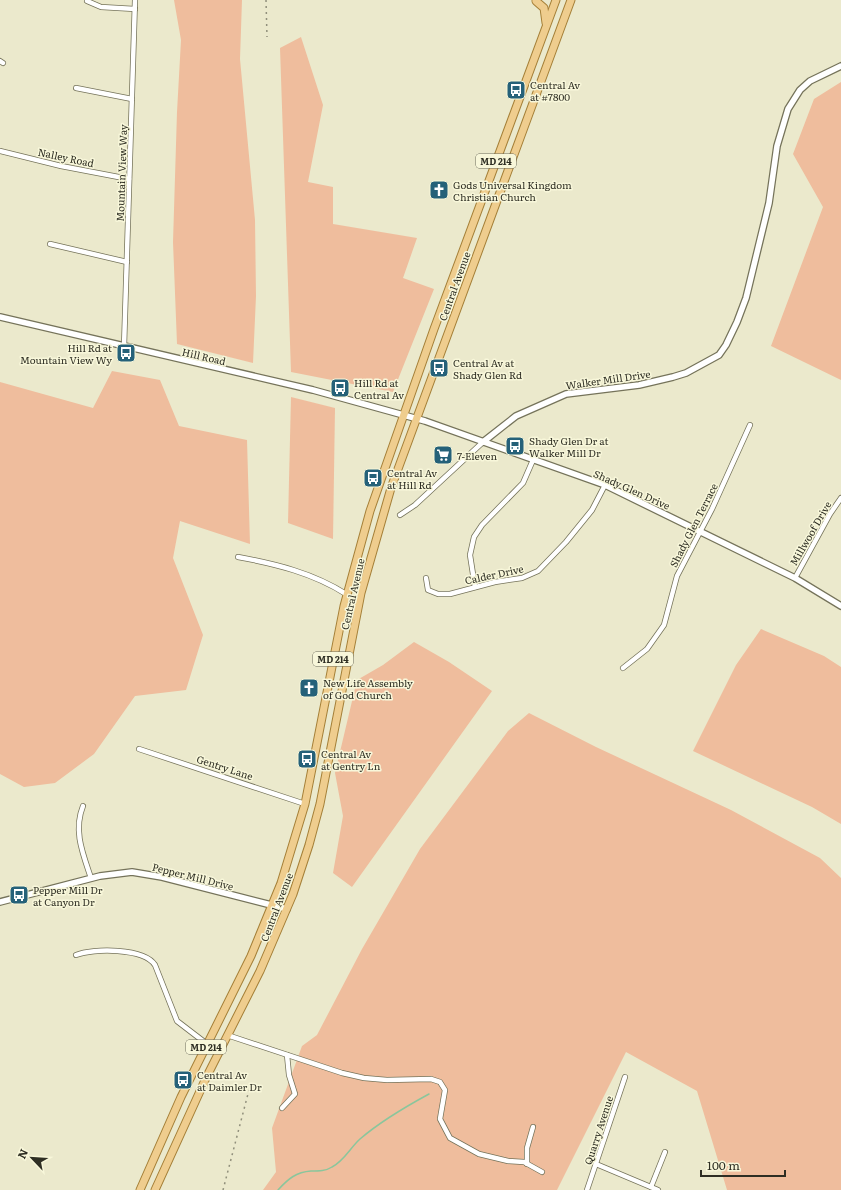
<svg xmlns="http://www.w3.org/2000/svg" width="841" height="1190" font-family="Literata,serif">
  <rect width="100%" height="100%" fill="#ebe9cc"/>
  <g fill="#efbd9d">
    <path d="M174,0H242L240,59L255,220L256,296L253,363L177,344L173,242L177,112L181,40Z"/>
    <path d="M301,37L323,105L308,182L333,187V224L417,238L403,278L434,289L393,392L291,372L280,48Z"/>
    <path d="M841,82V380L771,346L823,207L793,154L814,99Z"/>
    <path d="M112,371L160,380L179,426L247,440L250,544L180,521L173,558L203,635L186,690L135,696L94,754L55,783L24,787L0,774V382L93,408Z"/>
    <path d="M291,397L335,408L333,539L288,523Z"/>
    <path d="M761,629L824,656L841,667V824L812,807L693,751L736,665Z"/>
    <path d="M414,642L449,662L492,691L352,887L333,873L343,816L335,773L357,680L383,665Z"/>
    <path d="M529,713L596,747L731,810L820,858L841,878V1190H727L697,1091L626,1052L557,1190H263L276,1172L272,1128L302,1046L317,1035L362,949L420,849L508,731Z"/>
  </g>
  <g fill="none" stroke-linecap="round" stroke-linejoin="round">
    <path stroke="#8ac69c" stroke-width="1.5" d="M278,1190C288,1179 296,1172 311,1171C319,1171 326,1171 332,1167C344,1161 350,1148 360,1139C381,1121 405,1107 429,1094"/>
    <g stroke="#75735a" stroke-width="6">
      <g id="minor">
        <path d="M87,1L101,7L135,9"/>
        <path d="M0,61L3,63"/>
        <path d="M76,88L132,99"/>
        <path d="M0,151L61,166L129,179"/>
        <path d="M50,244L127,262"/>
        <path d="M124,347L135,0"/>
        <path d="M400,515L415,505L483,442"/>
        <path d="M238,557C276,564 313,573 346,594"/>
        <path d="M426,578L428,590L438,594H450L495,582L522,578L538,571L566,542L592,510L605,485"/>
        <path d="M795,578L830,514L841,498"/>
        <path d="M475,587L470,555L474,537L482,525L523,483L533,460"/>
        <path d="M623,668L647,649L664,625L677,576L712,509L750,425"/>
        <path d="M139,749L305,804"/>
        <path d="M83,806C73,831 83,854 91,878"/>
        <path d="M76,955C93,948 144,948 155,965L177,1021L207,1044"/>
        <path d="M227,1035L342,1073L364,1078L387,1080L431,1079L440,1082L445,1090L440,1119L450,1138L479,1154L508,1161L524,1162L542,1172"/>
        <path d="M282,1108L295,1094L289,1075L287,1055"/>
        <path d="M527,1164V1148L533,1127"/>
        <path d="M596,1164L658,1190"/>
        <path d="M651,1187L665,1152"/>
        <path d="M587,1190L625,1077"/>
      </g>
    </g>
    <g stroke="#75735a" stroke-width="8">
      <g id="tertiary">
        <path d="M0,317L313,390L425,421L605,485L795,578L841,606"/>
        <path d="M483,442L516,416L566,394L639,385L673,377L686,373L719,355L726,345L737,322L746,298L769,203L777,146L788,109L800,90L810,81L841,66"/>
        <path d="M0,902L100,876L132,872L162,877L287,909"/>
      </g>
    </g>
    <g stroke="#a47f37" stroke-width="9">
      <g id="primary">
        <path d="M536,1L544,8L546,23"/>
        <path d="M140,1190L181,1097L251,956L281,883L305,804L344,606L370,511L434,329L556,0"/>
        <path d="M155,1190L206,1078L260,971L293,894L309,845L320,804L361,593L391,488L571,0"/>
      </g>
    </g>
    <use href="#minor" stroke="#fff" stroke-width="4.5"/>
    <use href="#tertiary" stroke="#fff" stroke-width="5.5"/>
    <use href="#primary" stroke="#efcd8e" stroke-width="7"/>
    <g stroke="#908f7b" stroke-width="1.5" stroke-dasharray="2 4" stroke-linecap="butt">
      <path d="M266,0L267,37"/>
      <path d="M223,1190L249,1090"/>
    </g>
  </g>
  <defs>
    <g id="bus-square" transform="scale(1)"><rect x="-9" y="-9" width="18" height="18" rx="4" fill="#256179" stroke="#f8f7da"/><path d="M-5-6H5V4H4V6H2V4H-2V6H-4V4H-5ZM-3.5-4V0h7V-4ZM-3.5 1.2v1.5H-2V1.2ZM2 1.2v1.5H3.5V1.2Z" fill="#fff"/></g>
    <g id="church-square" transform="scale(1)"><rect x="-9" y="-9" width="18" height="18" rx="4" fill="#256179" stroke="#f8f7da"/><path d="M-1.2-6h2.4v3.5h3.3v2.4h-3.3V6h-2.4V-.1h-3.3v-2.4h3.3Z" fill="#fff"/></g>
    <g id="supermarket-square" transform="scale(1)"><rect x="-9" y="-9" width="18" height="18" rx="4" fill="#256179" stroke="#f8f7da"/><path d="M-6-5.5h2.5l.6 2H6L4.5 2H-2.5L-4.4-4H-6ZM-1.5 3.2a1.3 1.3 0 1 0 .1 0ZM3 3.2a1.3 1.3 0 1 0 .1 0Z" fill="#fff"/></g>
  </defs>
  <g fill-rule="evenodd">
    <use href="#bus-square" x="516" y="90"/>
    <use href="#church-square" x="439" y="190"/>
    <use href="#bus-square" x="126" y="353"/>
    <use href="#bus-square" x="439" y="368"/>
    <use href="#bus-square" x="340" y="388"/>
    <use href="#bus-square" x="515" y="446"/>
    <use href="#supermarket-square" x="443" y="455"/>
    <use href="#bus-square" x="373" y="478"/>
    <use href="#church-square" x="309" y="688"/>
    <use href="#bus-square" x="307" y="759"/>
    <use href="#bus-square" x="19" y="895"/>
    <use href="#bus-square" x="183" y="1080"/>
  </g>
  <g text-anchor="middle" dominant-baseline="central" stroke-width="3" stroke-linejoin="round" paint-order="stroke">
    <g fill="#f8f7da" stroke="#6b6a5a" stroke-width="1">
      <rect x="476" y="154" width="40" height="14" rx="3"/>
      <rect x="313" y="652" width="40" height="14" rx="3"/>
      <rect x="186" y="1040" width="40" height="14" rx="3"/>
    </g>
    <g font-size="9" font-weight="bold" fill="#2e2e23">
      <text x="496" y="161">MD 214</text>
      <text x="333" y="659">MD 214</text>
      <text x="206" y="1047">MD 214</text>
    </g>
    <g font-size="10" fill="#2e2e23" stroke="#f8f7da" text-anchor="start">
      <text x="530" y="84">Central Av<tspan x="530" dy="12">at #7800</tspan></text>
      <text x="453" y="184">Gods Universal Kingdom<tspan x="453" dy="12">Christian Church</tspan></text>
      <text x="112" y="347" text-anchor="end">Hill Rd at<tspan x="112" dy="12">Mountain View Wy</tspan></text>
      <text x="453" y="362">Central Av at<tspan x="453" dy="12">Shady Glen Rd</tspan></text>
      <text x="354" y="382">Hill Rd at<tspan x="354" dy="12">Central Av</tspan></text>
      <text x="529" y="440">Shady Glen Dr at<tspan x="529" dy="12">Walker Mill Dr</tspan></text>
      <text x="457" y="455">7-Eleven</text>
      <text x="387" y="472">Central Av<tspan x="387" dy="12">at Hill Rd</tspan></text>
      <text x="323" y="682">New Life Assembly<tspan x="323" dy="12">of God Church</tspan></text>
      <text x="321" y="753">Central Av<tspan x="321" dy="12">at Gentry Ln</tspan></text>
      <text x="33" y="889">Pepper Mill Dr<tspan x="33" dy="12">at Canyon Dr</tspan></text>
      <text x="197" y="1074">Central Av<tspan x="197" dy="12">at Daimler Dr</tspan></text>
    </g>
    <g font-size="10" fill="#2e2e23" stroke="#f8f7da">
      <text transform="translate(66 157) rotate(12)">Nalley Road</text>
      <text transform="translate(121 173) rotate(-88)">Mountain View Way</text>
      <text transform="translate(454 286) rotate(-70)">Central Avenue</text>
      <text transform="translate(204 356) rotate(13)">Hill Road</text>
      <text transform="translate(608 379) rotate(-8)">Walker Mill Drive</text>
      <text transform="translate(632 489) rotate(24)">Shady Glen Drive</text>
      <text transform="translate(693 525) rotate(-63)">Shady Glen Terrace</text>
      <text transform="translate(810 533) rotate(-60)">Millwoof Drive</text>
      <text transform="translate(494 574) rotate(-12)">Calder Drive</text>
      <text transform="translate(352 594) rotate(-77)">Central Avenue</text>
      <text transform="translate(225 767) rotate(18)">Gentry Lane</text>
      <text transform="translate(193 876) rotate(14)">Pepper Mill Drive</text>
      <text transform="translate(276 907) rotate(-69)">Central Avenue</text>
      <text transform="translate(598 1130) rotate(-72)">Quarry Avenue</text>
    </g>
  </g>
  <g transform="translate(32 1158) rotate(295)" stroke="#f8f7da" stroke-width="3" paint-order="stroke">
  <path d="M0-3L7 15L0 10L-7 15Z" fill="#2e2e23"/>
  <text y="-6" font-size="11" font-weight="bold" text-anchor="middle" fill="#2e2e23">N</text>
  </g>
  <path d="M701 1170v6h84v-6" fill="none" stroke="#2e2e23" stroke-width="2"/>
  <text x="707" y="1170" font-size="12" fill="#2e2e23" stroke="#f8f7da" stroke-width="3" paint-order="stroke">100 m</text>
</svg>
